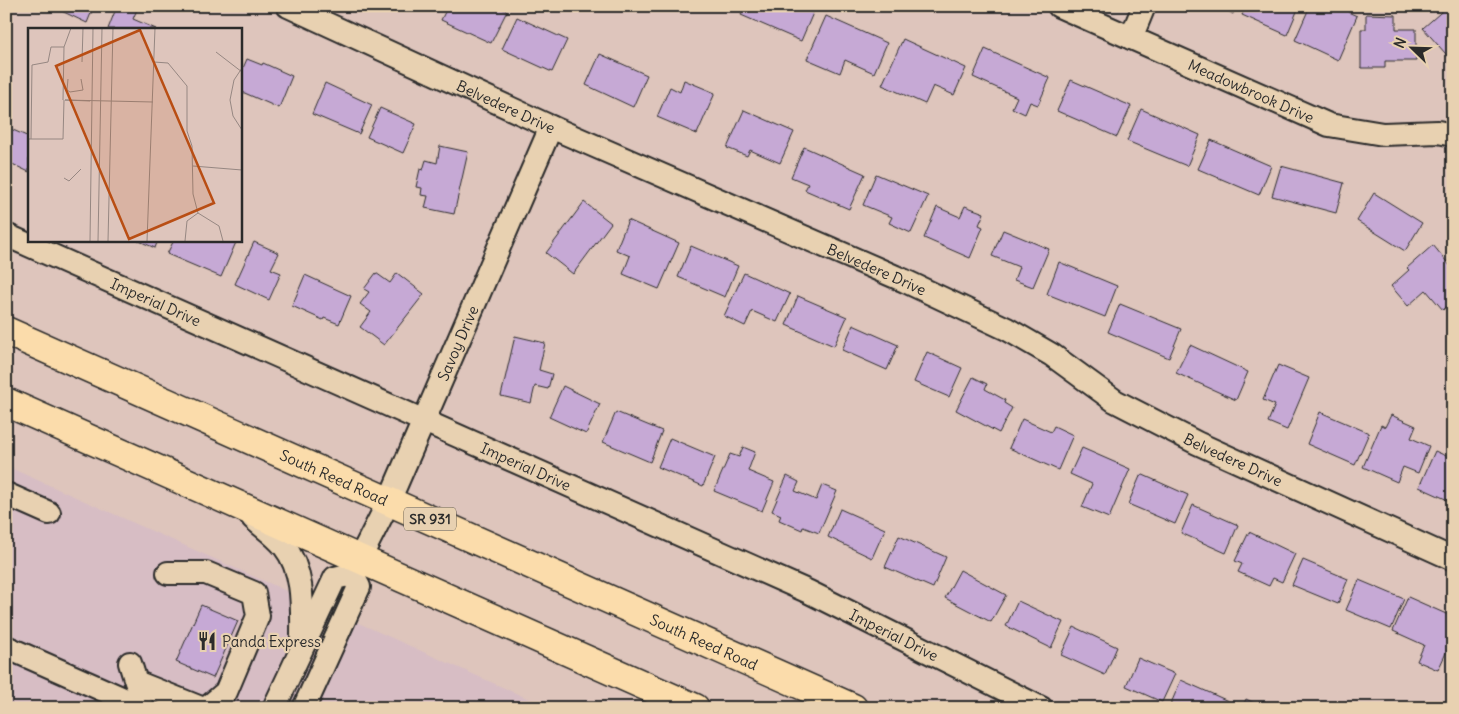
<svg xmlns="http://www.w3.org/2000/svg" width="1459" height="714" font-family="Delius,sans-serif">
  <rect width="100%" height="100%" fill="#dec5bc"/>
  <filter id="ink" filterUnits="userSpaceOnUse"><feTurbulence type="fractalNoise" baseFrequency=".02" numOctaves="2"/><feDisplacementMap in="SourceGraphic" scale="10" xChannelSelector="R" yChannelSelector="G"/><feConvolveMatrix kernelMatrix="1 2 1 2 8 2 1 2 1" color-interpolation-filters="sRGB"/></filter>
  <g filter="url(#ink)">
    <path fill="#d7bdc4" d="M6,466L549,708H6Z"/>
    <g fill="#c6a9d5" stroke="#2b2b2b">
      <path d="M51,6H94L87,23Z"/>
      <path d="M117,6L138,7L133,19L156,29H108Z"/>
      <path d="M448,6H498L507,11L491,43L441,20Z"/>
      <path d="M745,6H798L813,13L801,41L741,15Z"/>
      <path d="M1218,6H1237L1233,14Z"/>
      <path d="M1246,6H1290L1298,9L1287,35L1242,15Z"/>
      <path d="M1310,6H1349L1350,7L1348,12L1357,16L1338,60L1295,40Z"/>
      <path d="M1448,6H1453V62L1423,28Z"/>
      <path d="M1366,14L1396,15V29H1416V61H1385V68H1361V29H1366Z"/>
      <path d="M826,16L887,43L874,73L845,60L840,73L807,59Z"/>
      <path d="M517,17L567,40L552,72L502,49Z"/>
      <path d="M903,39L966,68L954,95L933,86L925,104L882,85Z"/>
      <path d="M985,49L1050,78L1038,105L1030,102L1025,114L1012,108L1017,97L973,77Z"/>
      <path d="M600,54L647,75L633,107L586,85Z"/>
      <path d="M247,59L262,65L263,63L292,76L279,108L240,91V75Z"/>
      <path d="M684,80L715,93L697,134L657,117L670,87L680,92Z"/>
      <path d="M1071,80L1131,106L1117,137L1057,111Z"/>
      <path d="M325,83L372,105L359,134L312,114Z"/>
      <path d="M380,108L416,124L403,153L367,137Z"/>
      <path d="M1141,109L1200,135L1187,166L1127,141Z"/>
      <path d="M744,110L794,132L780,163L750,150L747,156L727,148Z"/>
      <path d="M6,127L29,137V172L6,161Z"/>
      <path d="M1211,140L1271,166L1259,195L1198,169Z"/>
      <path d="M440,146L468,152L454,214L425,208L428,196L421,195L422,188L416,187L420,169L423,170L426,160L437,163Z"/>
      <path d="M804,147L865,174L849,209L805,190L808,184L791,177Z"/>
      <path d="M1281,166L1344,183L1336,213L1272,196Z"/>
      <path d="M876,174L928,196L911,233L889,223L892,217L863,205Z"/>
      <path d="M1374,193L1422,223L1405,251L1357,221Z"/>
      <path d="M584,202L611,223L573,274L546,253Z"/>
      <path d="M965,206L984,213L979,225L983,227L970,258L924,238L937,207L960,217Z"/>
      <path d="M628,220L679,243L659,289L623,274L630,256L616,250Z"/>
      <path d="M1003,230L1049,249L1033,287L1014,280L1019,267L992,256Z"/>
      <path d="M137,240H158L155,248Z"/>
      <path d="M174,240H237L221,277L167,254Z"/>
      <path d="M254,242L279,253L271,269L281,273L269,300L235,284Z"/>
      <path d="M1433,245L1451,267L1450,269L1453,273V301L1443,310L1426,290L1408,306L1391,286L1409,270L1407,268Z"/>
      <path d="M691,246L738,266L725,297L678,277Z"/>
      <path d="M1059,262L1117,286L1105,317L1047,294Z"/>
      <path d="M376,273L390,283L397,273L424,294L384,345L360,327L371,312L360,304L369,292L364,289Z"/>
      <path d="M744,273L790,294L777,322L752,311L745,326L724,316Z"/>
      <path d="M305,275L351,296L339,324L324,318L323,320L292,306Z"/>
      <path d="M798,296L847,317L834,346L786,325Z"/>
      <path d="M1120,304L1181,329L1169,358L1108,332Z"/>
      <path d="M853,325L898,345L887,370L842,350Z"/>
      <path d="M515,336L545,343L539,370L552,374L548,389L535,386L531,403L501,396Z"/>
      <path d="M1190,345L1248,372L1236,400L1176,373Z"/>
      <path d="M927,352L962,368L949,397L914,382Z"/>
      <path d="M1278,365L1309,378L1287,430L1268,422L1275,405L1263,400Z"/>
      <path d="M973,377L987,384L985,389L1005,400L1004,403L1012,408L999,433L956,410Z"/>
      <path d="M563,386L600,404L586,434L549,417Z"/>
      <path d="M616,412L662,431L650,462L603,442Z"/>
      <path d="M1320,412L1369,433L1355,465L1307,444Z"/>
      <path d="M1391,415L1416,426L1411,438L1429,446L1418,473L1403,467L1397,482L1363,467L1381,425L1385,427Z"/>
      <path d="M1022,419L1051,432L1054,426L1073,435L1058,470L1009,448Z"/>
      <path d="M670,438L715,457L703,486L658,467Z"/>
      <path d="M743,447L755,452L748,471L774,482L762,511L714,491L730,454L739,457Z"/>
      <path d="M1082,448L1130,469L1109,518L1082,507L1092,484L1070,474Z"/>
      <path d="M1435,451L1453,459V496L1450,501L1419,487Z"/>
      <path d="M1141,474L1188,495L1175,524L1128,504Z"/>
      <path d="M787,476L799,482L795,491L816,500L822,485L837,491L819,533L803,527L802,530L779,520L781,515L772,511Z"/>
      <path d="M1193,505L1238,525L1226,553L1181,533Z"/>
      <path d="M840,509L885,529L872,558L828,537Z"/>
      <path d="M1249,532L1295,554L1282,582L1273,578L1269,586L1238,572L1242,564L1235,561Z"/>
      <path d="M899,536L946,557L933,588L885,567Z"/>
      <path d="M1303,560L1348,579L1338,604L1292,585Z"/>
      <path d="M960,570L1006,595L991,622L945,598Z"/>
      <path d="M1359,580L1404,599L1391,629L1346,610Z"/>
      <path d="M1408,597L1453,617V638L1438,670L1417,661L1424,645L1393,631Z"/>
      <path d="M1018,601L1063,622L1051,648L1006,626Z"/>
      <path d="M201,605L238,621L213,678L176,662Z"/>
      <path d="M1074,627L1117,647L1105,675L1061,655Z"/>
      <path d="M1138,658L1175,674L1162,702L1126,686Z"/>
      <path d="M1181,680L1228,701L1225,708H1169Z"/>
      <path d="M1246,699L1264,708H1242Z"/>
    </g>
    <g fill="none" stroke-linecap="round" stroke-linejoin="round">
      <g stroke="#2b2b2b" stroke-width="26">
        <g id="minor">
          <path id="s1" d="M288,6L551,127L905,281L1007,329L1052,355L1115,401L1197,443L1453,559"/>
          <path id="s2" d="M1059,6L1329,125L1383,134L1438,132L1453,135"/>
          <path d="M1131,38L1144,6"/>
          <path id="s3" d="M6,235L809,592L1041,708"/>
          <path d="M6,494L49,513"/>
          <path d="M253,518C263,527 275,535 284,546C305,572 302,609 302,640"/>
          <path d="M168,573H206L254,593L258,616L226,692L207,708"/>
          <path d="M6,647L144,708"/>
          <path d="M130,663L136,682L201,708"/>
          <path id="s4" d="M274,708L335,578L352,574L389,501L551,127"/>
          <path d="M304,708L359,587L352,574"/>
        </g>
      </g>
      <g stroke="#2b2b2b" stroke-width="31">
        <g id="major">
          <path id="s5" d="M6,331L853,708"/>
          <path d="M6,402L695,708"/>
        </g>
      </g>
      <use href="#minor" stroke="#e8d1b1" stroke-width="22"/>
      <use href="#major" stroke="#fbdcab" stroke-width="28"/>
    </g>
  </g>
  <defs>
    <g id="restaurant-bare" transform="scale(1.5)"><path d="M-5-6h1v4h1v-4h1v4h1v-4h1v5L-1.5 .5V6h-2V.5L-5-1ZM5-6V6H3V1.5H1.5Q1.5-4 5-6Z" fill="#2b2b2b" stroke="#e8d1b1" stroke-width="2.5" paint-order="stroke"/></g>
  </defs>
  <g fill-rule="evenodd">
    <use href="#restaurant-bare" x="207" y="641"/>
  </g>
  <g text-anchor="middle" dominant-baseline="central" stroke-width="4.5" stroke-linejoin="round" paint-order="stroke">
    <rect fill="#e8d1b1" stroke="#645d53" stroke-width="1" x="404" y="507.5" width="52" height="23" rx="4"/>
    <g font-size="14" font-weight="bold" fill="#2b2b2b">
      <text x="430" y="519">SR 931</text>
    </g>
    <g font-size="15" fill="#2b2b2b" stroke="#e8d1b1">
      <text stroke="none"><textPath href="#s2" startOffset="210">Meadowbrook Drive</textPath></text>
      <text stroke="none"><textPath href="#s1" startOffset="240">Belvedere Drive</textPath></text>
      <text stroke="none"><textPath href="#s1" startOffset="645">Belvedere Drive</textPath></text>
      <text stroke="none"><textPath href="#s3" startOffset="164">Imperial Drive</textPath></text>
      <text stroke="none"><textPath href="#s4" startOffset="415">Savoy Drive</textPath></text>
      <text stroke="none"><textPath href="#s1" startOffset="1050">Belvedere Drive</textPath></text>
      <text stroke="none"><textPath href="#s3" startOffset="569">Imperial Drive</textPath></text>
      <text stroke="none"><textPath href="#s5" startOffset="359">South Reed Road</textPath></text>
      <text stroke="none"><textPath href="#s3" startOffset="974">Imperial Drive</textPath></text>
      <text stroke="none"><textPath href="#s5" startOffset="764">South Reed Road</textPath></text>
    </g>
    <g font-size="15" fill="#2b2b2b" stroke="#e8d1b1" text-anchor="start">
      <text x="222" y="641">Panda Express</text>
    </g>
  </g>
  <g transform="translate(28 28)">
    <rect width="214" height="214" fill="#dec5bc"/>
    <path fill="none" stroke="#968782" stroke-width="1" d="M188,24L214,44M54,34L55,0M126,34L140,35L159,58V103L164,118L165,166L170,185M214,40L206,52L202,72L205,88L214,102M40,51L39,62L42,64L55,62L53,51M35,72L36,19M37,72L125,74M37,72L62,73M0,111H35M3,111L4,37L20,34L23,19H36L43,0M35,111L36,72M165,138L214,142M36,150L41,153L53,141M170,185L191,198L195,213M62,213L65,0M70,213L74,0M80,213L85,0M119,213L127,0M157,213L159,193L170,185"/>
    <path fill="#b94e14" fill-opacity="0.15" stroke="#b94e14" stroke-width="2.5" d="M112,2L186,175L101,211L28,38Z"/>
    <rect width="214" height="214" fill="none" stroke="#2b2b2b" stroke-width="2.5"/>
  </g>
  <rect width="1459" height="714" fill="none" stroke="#e8d1b1" stroke-width="25"/>
  <rect x="12" y="12" width="1434" height="689" fill="none" stroke="#2b2b2b" stroke-width="2" filter="url(#ink)"/>
  <g transform="translate(1412 48) rotate(293)" stroke="#e8d1b1" stroke-width="4" paint-order="stroke">
  <path d="M0-4L9 19L0 12L-9 19Z" fill="#2b2b2b"/>
  <text y="-8" font-size="14" font-weight="bold" text-anchor="middle" fill="#2b2b2b">N</text>
  </g>
</svg>
